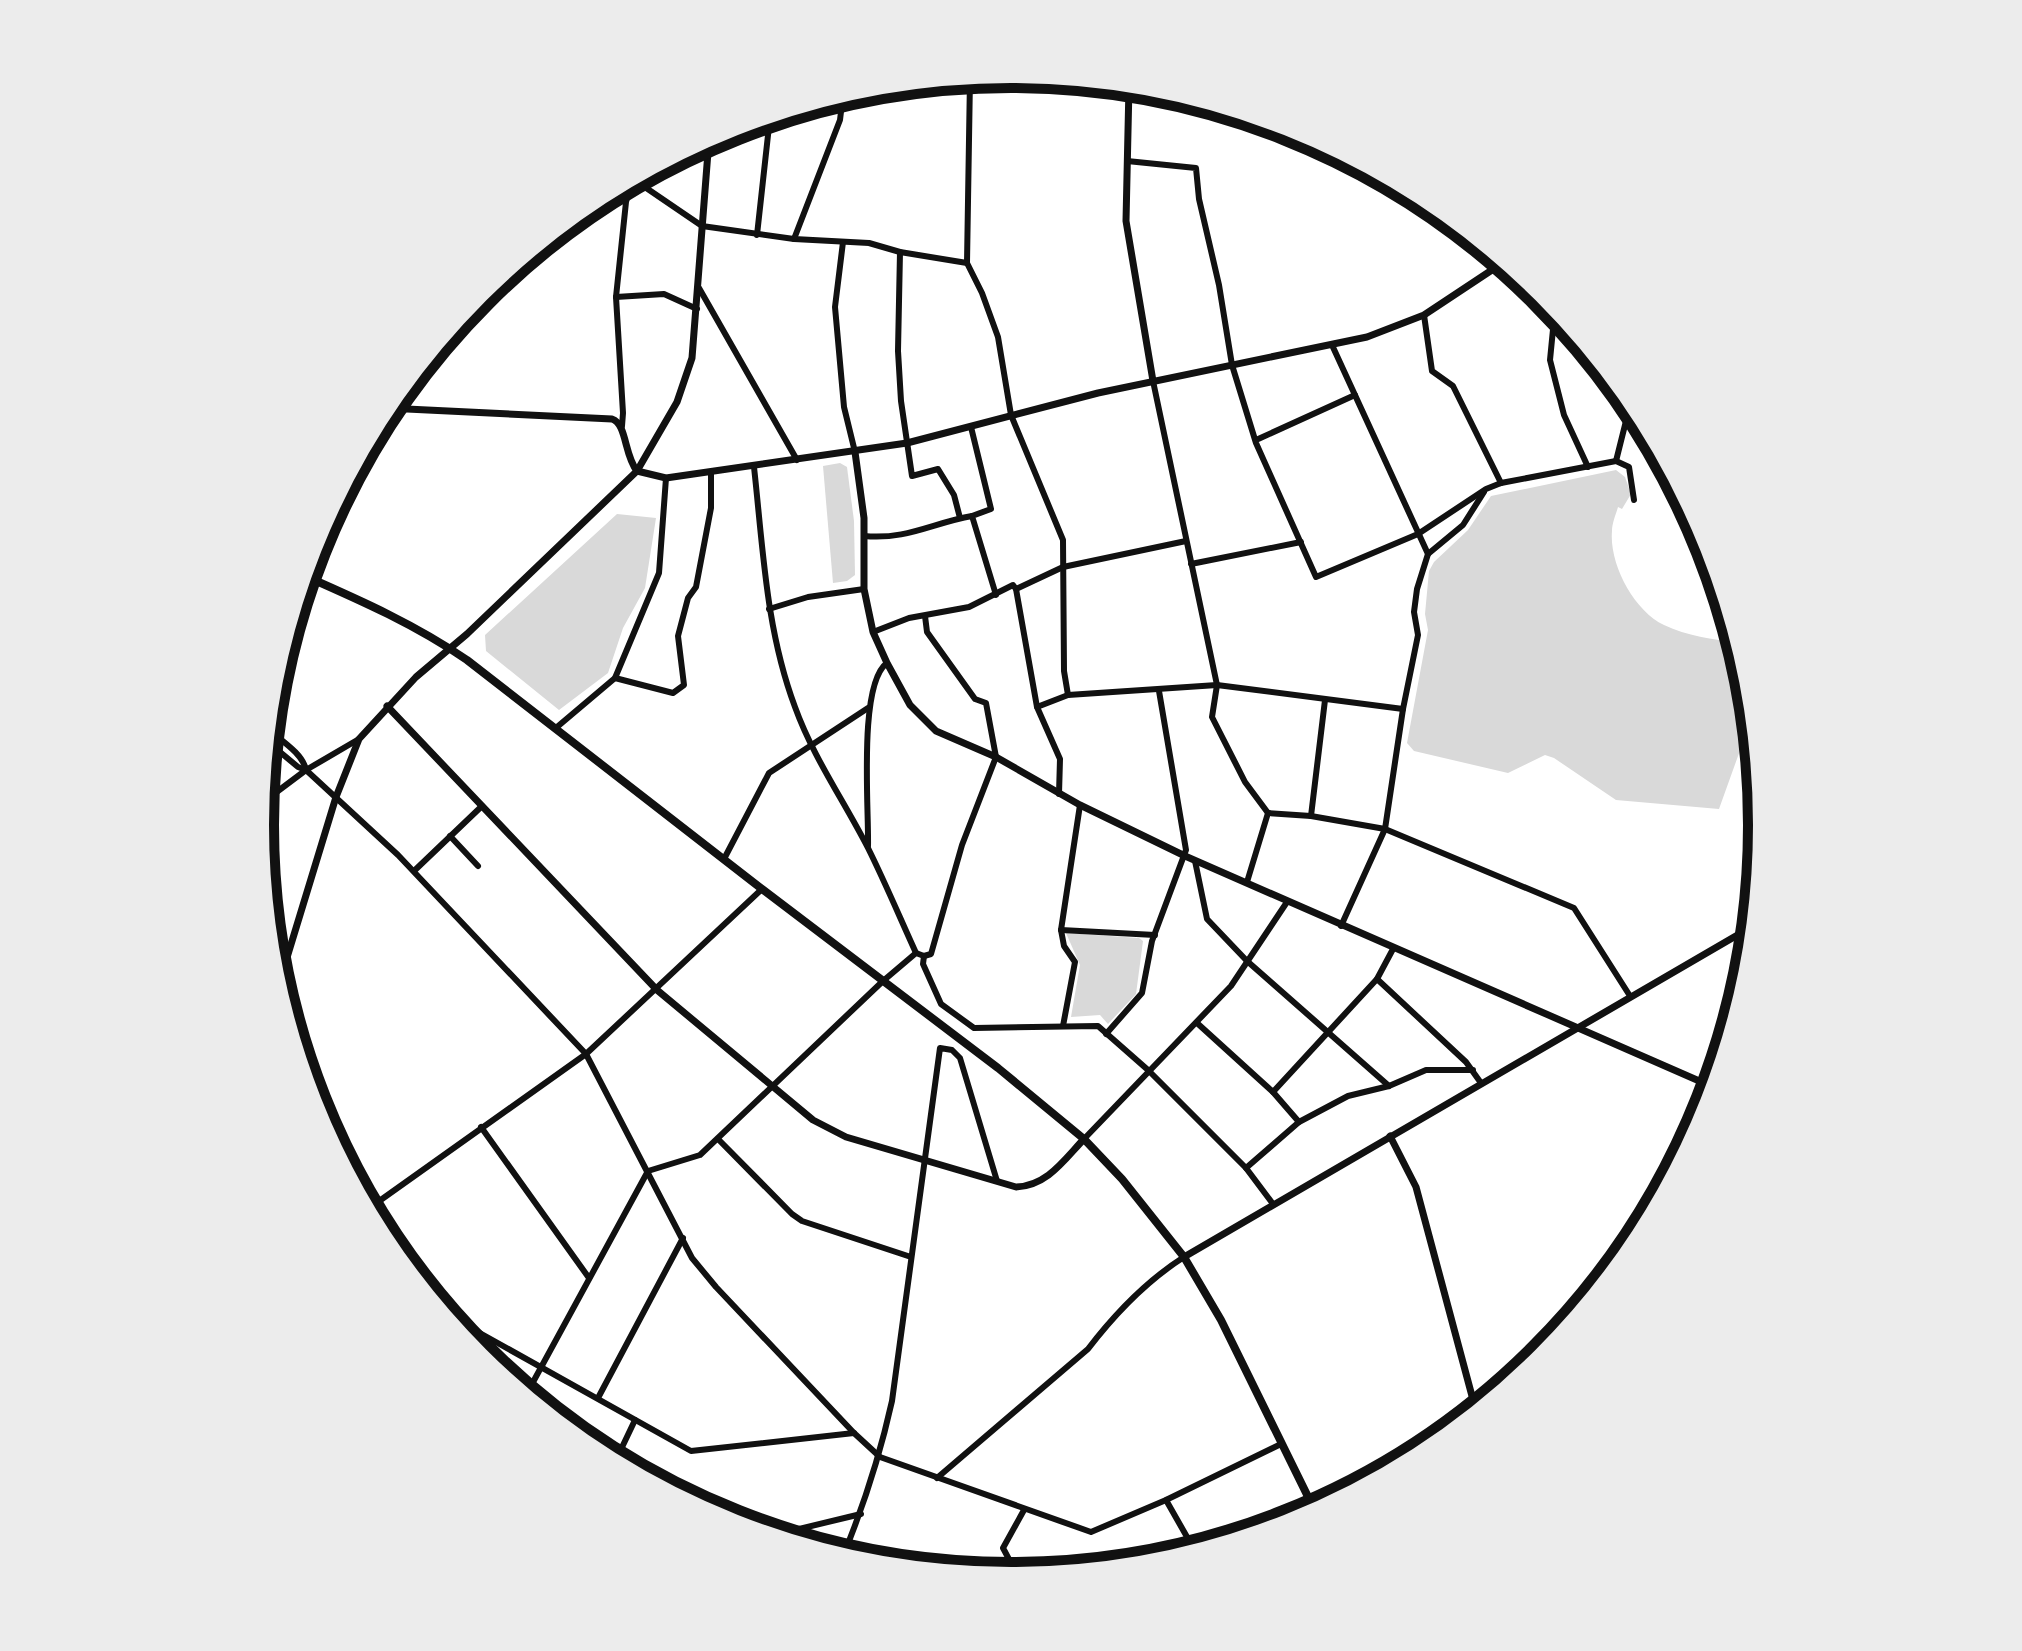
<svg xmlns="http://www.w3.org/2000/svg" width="2022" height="1651" font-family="Overpass,sans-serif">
  <rect width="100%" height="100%" fill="#fff"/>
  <g fill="#d9d9d9">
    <path d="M840,463L847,467L854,521L855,575L847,581L833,583L823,466Z"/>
    <path d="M1616,470L1625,477L1631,494L1622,509L1618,507C1616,514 1612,523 1612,531C1609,564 1634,611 1664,625C1687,636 1713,639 1737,643L1748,679L1752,717L1719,809L1616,800L1554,758L1545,755L1508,773L1414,751L1407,743L1428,630L1425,614L1429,571L1434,562L1468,530L1491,496Z"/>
    <path d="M617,514L656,518L645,588L623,628L608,673L559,710L486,651L485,635Z"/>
    <path d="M1066,933L1139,938L1143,941L1136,994L1108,1024L1100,1015L1071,1017L1080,965Z"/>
  </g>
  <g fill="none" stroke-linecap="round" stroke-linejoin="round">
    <g stroke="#111" stroke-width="6">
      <path d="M970,78L967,263L982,293L998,337L1011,415L1063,540L1064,671L1068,695"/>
      <path d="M1127,161L1196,168L1199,199L1219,285L1232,365L1256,443L1316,577L1418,534L1486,489L1501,483L1616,461L1629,467L1634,500"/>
      <path d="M633,179L702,226L794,239L869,243L900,252L967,263"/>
      <path d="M757,235L770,117"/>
      <path d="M794,239L840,120L843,95"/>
      <path d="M843,242L835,307L844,407L855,452"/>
      <path d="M900,252L898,351L901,401L912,476L938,469L954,495L960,518"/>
      <path d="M699,288L797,460"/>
      <path d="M616,297L664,294L697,309"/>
      <path d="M1555,309L1550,360L1564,415L1588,467"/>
      <path d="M1424,315L1432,371L1453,386L1501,483"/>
      <path d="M1332,345L1428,554L1417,589L1414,612L1418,635L1403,709L1385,829L1341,926"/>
      <path d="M1153,381L1217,685L1212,717L1245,782L1268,813"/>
      <path d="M622,426L623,413L616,297L626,202L631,181"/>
      <path d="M971,427L991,509L972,516L996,595"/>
      <path d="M1256,440L1355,395"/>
      <path d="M1616,461L1627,417L1624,393"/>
      <path d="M754,467C763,548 766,630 795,707C813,757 844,801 868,848C885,882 900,918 916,953"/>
      <path d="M864,536C907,540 932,523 972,516"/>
      <path d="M1428,554L1463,525L1484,492"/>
      <path d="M1191,564L1301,542"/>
      <path d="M1016,589L1063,567L1186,541"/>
      <path d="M769,609L808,597L864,589"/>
      <path d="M873,632L909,618L969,607L1013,585L1016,589L1037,707L1060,759L1059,794"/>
      <path d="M615,678L673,693L684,685L678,636L688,598L696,587L711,508V473"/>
      <path d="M1037,707L1068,695L1217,685L1403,709"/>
      <path d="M557,727L615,678L659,573L666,478"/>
      <path d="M269,730C282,741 303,754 306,770L398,855L586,1054L692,1258L716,1287L854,1433L880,1457L1091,1532L1166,1500L1281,1444"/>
      <path d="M268,742L298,767L306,770"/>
      <path d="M262,803L306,770L359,739"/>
      <path d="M1268,813L1311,816L1385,829L1574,908L1630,996"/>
      <path d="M1311,816L1325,700"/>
      <path d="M450,836L478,866"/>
      <path d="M868,846C869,809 858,684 887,663"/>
      <path d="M724,859L769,773L868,708"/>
      <path d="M1195,861L1207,919L1247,961L1389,1086"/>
      <path d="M414,871L482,806"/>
      <path d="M1247,882L1268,813"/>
      <path d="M1061,930L1155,935"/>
      <path d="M924,956L923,964L941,1004L974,1028L1098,1026L1148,1070L1246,1168L1273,1204"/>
      <path d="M1377,979L1466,1062L1481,1083"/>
      <path d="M1197,1023L1273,1092L1377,979L1393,949"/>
      <path d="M1063,1026L1075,962L1064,946L1061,930L1080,805"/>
      <path d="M1106,1034L1142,993L1152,941L1186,850L1159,691"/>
      <path d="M1273,1092L1299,1122"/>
      <path d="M481,1127L589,1278"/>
      <path d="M718,1139L792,1214L802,1221L911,1257"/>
      <path d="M1084,1139L1231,986L1287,902"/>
      <path d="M1246,1168L1299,1122L1348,1096L1389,1086L1426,1070H1473"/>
      <path d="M368,1208L460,1322L691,1451L854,1433"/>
      <path d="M368,1209L586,1054L762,889"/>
      <path d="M526,1395L648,1171L700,1155L883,981L916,953L924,956L931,954L962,845L996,757L986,703L975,699L927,632L925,616"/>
      <path d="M598,1398L683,1238"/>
      <path d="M615,1462L635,1420"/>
      <path d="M937,1478L1088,1349C1114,1315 1148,1280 1184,1257"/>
      <path d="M1166,1500L1195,1551"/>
      <path d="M774,1535L861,1514"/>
      <path d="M843,1556C864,1505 880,1455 892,1401L940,1048L952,1050L960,1058L997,1181"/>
      <path d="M1018,1576L1003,1548L1024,1510"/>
    </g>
    <g stroke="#111" stroke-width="7">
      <path d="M1129,86L1126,221L1153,381"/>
      <path d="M386,408L612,419C627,424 624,455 637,471L666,478L907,443L1098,393L1367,337L1424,315L1504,262"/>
      <path d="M855,452L864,518V589L873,632L887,663L910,705L936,731L996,757L1080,805L1185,856L1713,1087"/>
      <path d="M387,706L657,990L813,1120L846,1137L1016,1187C1047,1186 1064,1160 1084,1139"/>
      <path d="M278,987L336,797L359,739L416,677L467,634L637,471L677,402L692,358L709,139"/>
      <path d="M1390,1136L1416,1187L1476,1411"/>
      <path d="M1184,1257L1753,926"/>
    </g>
    <path stroke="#111" stroke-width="8" d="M305,576C362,601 416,625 467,660L762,889L998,1068L1084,1139L1122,1179L1184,1257L1221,1320L1315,1511"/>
  </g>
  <path d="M0 0H2022V1651H0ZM274 825a737 737 0 1 1 1474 0a737 737 0 1 1-1474 0Z" fill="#ececec" fill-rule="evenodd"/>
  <path fill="none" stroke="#111" stroke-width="10" d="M274 825a737 737 0 1 1 1474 0a737 737 0 1 1-1474 0Z"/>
</svg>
